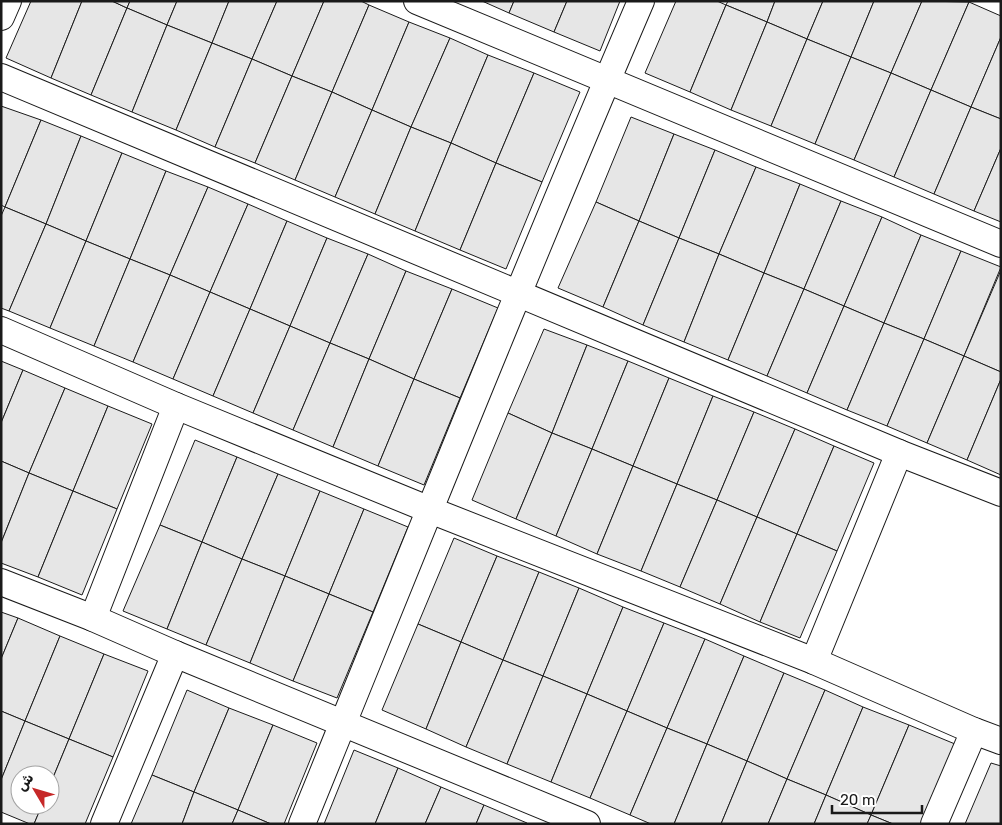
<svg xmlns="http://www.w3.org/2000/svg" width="1002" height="825" viewBox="0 0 1002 825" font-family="Rubik,Cairo,sans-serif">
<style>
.building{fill:#e6e6e6;stroke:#1a1a1a}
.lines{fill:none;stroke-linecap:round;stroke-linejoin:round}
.minor-casing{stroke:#1a1a1a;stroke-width:28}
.minor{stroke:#fff;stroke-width:26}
</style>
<rect width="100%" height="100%" fill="#fff"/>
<!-- building -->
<g class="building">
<polygon points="31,1 82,1 51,78 6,58"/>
<polygon points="82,1 112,1 127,8 91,95 51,78"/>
<polygon points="112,1 130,1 127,8"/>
<polygon points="130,1 177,1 167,25 127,8"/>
<polygon points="177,1 229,1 212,43 167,25"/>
<polygon points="229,1 277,1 252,59 212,43"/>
<polygon points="277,1 324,1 292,76 252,59"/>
<polygon points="324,1 361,1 369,5 332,92 292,76"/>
<polygon points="482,1 514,1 509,13"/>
<polygon points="514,1 567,1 554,32 509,13"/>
<polygon points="567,1 620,1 600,51 554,32"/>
<polygon points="676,1 717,1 726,5 690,92 645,73"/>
<polygon points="728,1 775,1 767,22 726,5"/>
<polygon points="775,1 823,1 807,39 767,22"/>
<polygon points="823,1 874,1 851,57 807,39"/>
<polygon points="874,1 922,1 891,73 851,57"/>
<polygon points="922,1 969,2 931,90 891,73"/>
<polygon points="969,2 1001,16 1001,37 971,107 931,90"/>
<polygon points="369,5 409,22 372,110 332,92"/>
<polygon points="726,5 767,22 731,110 690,92"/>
<polygon points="127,8 167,25 132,112 91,95"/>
<polygon points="409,22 450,38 411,127 372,110"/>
<polygon points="767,22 807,39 771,126 731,110"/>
<polygon points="167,25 212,43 176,130 132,112"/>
<polygon points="1001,37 1001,119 971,107"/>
<polygon points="450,38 488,55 451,143 411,127"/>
<polygon points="807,39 851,57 815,144 771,126"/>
<polygon points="212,43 252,59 215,147 176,130"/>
<polygon points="488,55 534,73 496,163 451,143"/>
<polygon points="851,57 891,73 854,160 815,144"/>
<polygon points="252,59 292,76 255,163 215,147"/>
<polygon points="534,73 580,92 542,182 496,163"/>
<polygon points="891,73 931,90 894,177 854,160"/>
<polygon points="292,76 332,92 295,180 255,163"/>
<polygon points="931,90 971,107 934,194 894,177"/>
<polygon points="332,92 372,110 335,197 295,180"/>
<polygon points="1,106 41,120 5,207 1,205"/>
<polygon points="971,107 1001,119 1001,148 974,211 934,194"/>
<polygon points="372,110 411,127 375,214 335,197"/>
<polygon points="631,117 674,134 639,221 596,202"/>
<polygon points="41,120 81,136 46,224 5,207"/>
<polygon points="411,127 451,143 415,231 375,214"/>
<polygon points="674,134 715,150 679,238 639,221"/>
<polygon points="81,136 122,153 86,241 46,224"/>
<polygon points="451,143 496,163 460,250 415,231"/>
<polygon points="1001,148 1001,222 974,211"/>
<polygon points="715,150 756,167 719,254 679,238"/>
<polygon points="122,153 166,171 130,259 86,241"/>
<polygon points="496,163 542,182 506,269 460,250"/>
<polygon points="756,167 800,184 764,273 719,254"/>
<polygon points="166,171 208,187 170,275 130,259"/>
<polygon points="800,184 841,201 804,289 764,273"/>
<polygon points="208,187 248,204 210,292 170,275"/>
<polygon points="841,201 882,217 844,306 804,289"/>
<polygon points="596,202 639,221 603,307 558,288"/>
<polygon points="248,204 287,221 250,309 210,292"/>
<polygon points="5,207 46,224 9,311 1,308 1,216"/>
<polygon points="882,217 921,235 884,323 844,306"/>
<polygon points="287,221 327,238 290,326 250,309"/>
<polygon points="639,221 679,238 643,325 603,307"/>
<polygon points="46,224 86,241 50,328 9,311"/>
<polygon points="921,235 961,251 924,339 884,323"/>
<polygon points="327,238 368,254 330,343 290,326"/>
<polygon points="679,238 719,254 684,342 643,325"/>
<polygon points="86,241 130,259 94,346 50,328"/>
<polygon points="961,251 1001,267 964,356 924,339"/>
<polygon points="368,254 406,271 369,359 330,343"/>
<polygon points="719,254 764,273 728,360 684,342"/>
<polygon points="130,259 170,275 133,362 94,346"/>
<polygon points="1001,270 1001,372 964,356"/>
<polygon points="406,271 452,289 414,379 369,359"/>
<polygon points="764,273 804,289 767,376 728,360"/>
<polygon points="170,275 210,292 173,379 133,362"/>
<polygon points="452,289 498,308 460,398 414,379"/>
<polygon points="804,289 844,306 807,393 767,376"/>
<polygon points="210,292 250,309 213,396 173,379"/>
<polygon points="844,306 884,323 847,410 807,393"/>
<polygon points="250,309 290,326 253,413 213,396"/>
<polygon points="884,323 924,339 887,426 847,410"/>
<polygon points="290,326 330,343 293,430 253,413"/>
<polygon points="544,329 587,345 552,433 508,413"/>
<polygon points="924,339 964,356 927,443 887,426"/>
<polygon points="330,343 369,359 333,447 293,430"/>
<polygon points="587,345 628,361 592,449 552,433"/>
<polygon points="964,356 1001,372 1001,379 967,460 927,443"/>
<polygon points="369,359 414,379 378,466 333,447"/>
<polygon points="1,361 23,370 1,423"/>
<polygon points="628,361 669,378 633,466 592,449"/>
<polygon points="23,370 65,388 29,473 1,461 1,423"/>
<polygon points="669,378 713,396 677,484 633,466"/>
<polygon points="414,379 460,398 424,485 378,466"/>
<polygon points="1001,379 1001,475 967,460"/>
<polygon points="65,388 108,406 73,491 29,473"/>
<polygon points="713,396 754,412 717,500 677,484"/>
<polygon points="108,406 152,424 117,509 73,491"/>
<polygon points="754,412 795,429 757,517 717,500"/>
<polygon points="508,413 552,433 516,519 472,500"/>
<polygon points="795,429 834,446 797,534 757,517"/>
<polygon points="552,433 592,449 556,536 516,519"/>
<polygon points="195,440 237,457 202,542 160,525"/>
<polygon points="834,446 874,463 837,551 797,534"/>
<polygon points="592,449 633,466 597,554 556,536"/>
<polygon points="237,457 278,474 242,559 202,542"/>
<polygon points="1,461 29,473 1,543"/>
<polygon points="633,466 677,484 641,571 597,554"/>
<polygon points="29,473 73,491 38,577 1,563 1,543"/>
<polygon points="278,474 320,491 285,576 242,559"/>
<polygon points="677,484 717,500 680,587 641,571"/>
<polygon points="73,491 117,509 82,595 38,577"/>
<polygon points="320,491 364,509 329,594 285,576"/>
<polygon points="717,500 757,517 720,604 680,587"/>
<polygon points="364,509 408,527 373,612 329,594"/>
<polygon points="757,517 797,534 760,622 720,604"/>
<polygon points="160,525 202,542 167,629 123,611"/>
<polygon points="797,534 837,551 800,638 760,622"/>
<polygon points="454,538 497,556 461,642 418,624"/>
<polygon points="202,542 242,559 206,645 167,629"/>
<polygon points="497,556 539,572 503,660 461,642"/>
<polygon points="242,559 285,576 250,663 206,645"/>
<polygon points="539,572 579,588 543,676 503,660"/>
<polygon points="285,576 329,594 293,681 250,663"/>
<polygon points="579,588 623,607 587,694 543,676"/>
<polygon points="329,594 373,612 337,698 293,681"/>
<polygon points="623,607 664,623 627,711 587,694"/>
<polygon points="1,612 18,618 1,659"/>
<polygon points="18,618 60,636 25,721 1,711 1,659"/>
<polygon points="664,623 705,639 667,728 627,711"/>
<polygon points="418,624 461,642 426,729 382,710"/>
<polygon points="60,636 104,654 69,739 25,721"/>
<polygon points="705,639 744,656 707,744 667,728"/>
<polygon points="461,642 503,660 466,747 426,729"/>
<polygon points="104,654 148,671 113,757 69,739"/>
<polygon points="744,656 784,673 747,761 707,744"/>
<polygon points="503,660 543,676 507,764 466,747"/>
<polygon points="784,673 825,690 787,779 747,761"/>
<polygon points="543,676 587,694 551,782 507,764"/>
<polygon points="187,690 229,708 194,792 152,775"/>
<polygon points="825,690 863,707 826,795 787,779"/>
<polygon points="587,694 627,711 590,798 551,782"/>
<polygon points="863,707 909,725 871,815 826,795"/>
<polygon points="229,708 273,725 238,810 194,792"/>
<polygon points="1,711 25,721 1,780"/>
<polygon points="627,711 667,728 630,815 590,798"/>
<polygon points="25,721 69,739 50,785 50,775 20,775 20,805 42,805 34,824 30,824 1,812 1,780"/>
<polygon points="273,725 317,743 284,824 271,824 238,810"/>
<polygon points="909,725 955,744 922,824 893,824 871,815"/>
<polygon points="667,728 707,744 674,824 651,824 630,815"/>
<polygon points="69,739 113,757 85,824 34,824 42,805 50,805 50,785"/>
<polygon points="707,744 747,761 721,824 674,824"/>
<polygon points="354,750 398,768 375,824 324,824"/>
<polygon points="747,761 787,779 768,824 721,824"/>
<polygon points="991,763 1001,766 1001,824 965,824"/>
<polygon points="398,768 441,787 425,824 375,824"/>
<polygon points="152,775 194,792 182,824 131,824"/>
<polygon points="787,779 826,795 814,824 768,824"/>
<polygon points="441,787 484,805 476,824 425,824"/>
<polygon points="194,792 238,810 232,824 182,824"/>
<polygon points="826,795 871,815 867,824 814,824"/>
<polygon points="484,805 527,823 526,824 476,824"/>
<polygon points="238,810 271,824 232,824"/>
<polygon points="871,815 893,824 867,824"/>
</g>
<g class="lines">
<defs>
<g id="minor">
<polyline points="417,1 1001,244"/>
<polyline points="1,17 8,1"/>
<polyline points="1,77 899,453 1001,493"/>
<polyline points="1,330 176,406 430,510 814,661 974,731 1001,741"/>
<polyline points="1,582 93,618 175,654 587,824"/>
<polyline points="93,618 176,406"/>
<polyline points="814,661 899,453"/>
<polyline points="104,824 175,654"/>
<path d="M302,824C414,549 524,274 641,1"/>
<polyline points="934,824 974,731"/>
</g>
</defs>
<!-- minor casing -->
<use href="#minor" class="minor-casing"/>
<!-- minor -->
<use href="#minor" class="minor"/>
</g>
<!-- border -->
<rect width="1002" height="825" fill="none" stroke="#1a1a1a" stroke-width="5"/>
<!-- north arrow -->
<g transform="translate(35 790) rotate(308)"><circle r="24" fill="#ffffff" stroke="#a3a3a3"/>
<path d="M0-4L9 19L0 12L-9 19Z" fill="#c62828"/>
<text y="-8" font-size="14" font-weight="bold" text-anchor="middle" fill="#1a1a1a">ش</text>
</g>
<!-- scale -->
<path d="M832 805v8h90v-8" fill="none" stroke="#1a1a1a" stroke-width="2.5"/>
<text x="840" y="805" font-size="15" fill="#1a1a1a" stroke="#ffffff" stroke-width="4" paint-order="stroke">20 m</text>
</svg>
